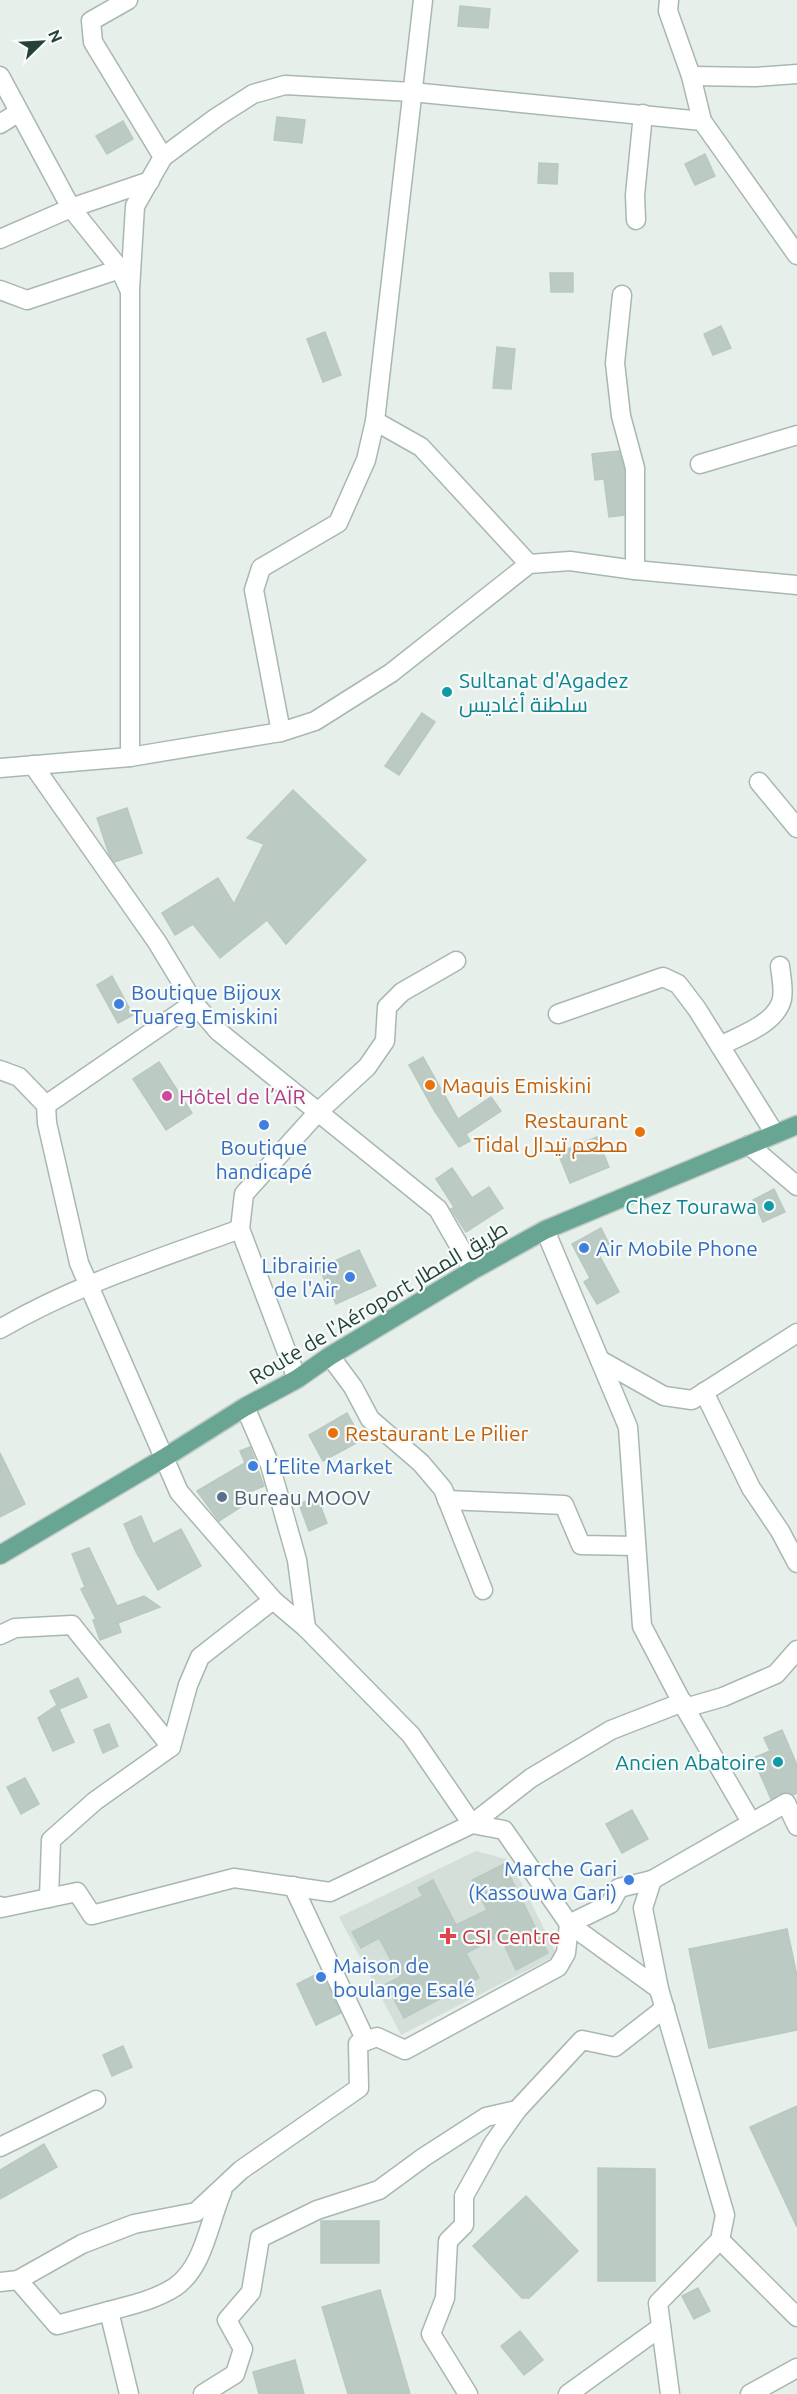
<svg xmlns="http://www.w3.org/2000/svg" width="797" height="2394" viewBox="0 0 797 2394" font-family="Ubuntu,Cairo,sans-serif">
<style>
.built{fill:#d4dfd9}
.building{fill:#bbcac3;stroke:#b8c9c1;stroke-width:1.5}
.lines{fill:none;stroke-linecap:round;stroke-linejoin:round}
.minor-casing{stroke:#a8b8b1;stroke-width:21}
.major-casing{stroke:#c2cac8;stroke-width:21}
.minor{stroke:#fff;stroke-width:18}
.major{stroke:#69a593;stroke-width:18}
.culture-dot{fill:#0f9aa8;stroke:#f7fbf9;stroke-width:2}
.shop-dot{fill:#3f7fe0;stroke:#f7fbf9;stroke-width:2}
.food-dot{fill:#e8710a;stroke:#f7fbf9;stroke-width:2}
.hotel-dot{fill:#d1479c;stroke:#f7fbf9;stroke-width:2}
.service-dot{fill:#5c6f8a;stroke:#f7fbf9;stroke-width:2}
.health-dot{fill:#e0444e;stroke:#f7fbf9;stroke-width:2}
.labels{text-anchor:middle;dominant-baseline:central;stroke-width:4.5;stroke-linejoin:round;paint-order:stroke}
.culture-label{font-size:21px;fill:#0d838f;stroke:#f7fbf9;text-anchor:end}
.shop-label{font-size:21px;fill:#366cbe;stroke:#f7fbf9;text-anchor:start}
.food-label{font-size:21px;fill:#c56008;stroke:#f7fbf9;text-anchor:start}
.hotel-label{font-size:21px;fill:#b23c85;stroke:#f7fbf9;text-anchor:start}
.street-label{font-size:21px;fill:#244239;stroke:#f7fbf9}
.service-label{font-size:21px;fill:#4e5e75;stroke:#f7fbf9;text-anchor:start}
.health-label{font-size:21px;fill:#be3a42;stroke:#f7fbf9;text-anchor:start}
</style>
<rect width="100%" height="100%" fill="#e6efea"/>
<!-- built -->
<polygon class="built" points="476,1851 510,1860 557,1955 401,2035 339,1917"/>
<!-- building -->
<g class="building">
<polygon points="460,6 490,9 488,28 458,26"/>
<polygon points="277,117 305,120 302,143 274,140"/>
<polygon points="123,121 133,139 107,154 96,136"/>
<polygon points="705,154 715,176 695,185 685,164"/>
<polygon points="539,163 558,164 557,184 538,183"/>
<polygon points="550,273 573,273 573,292 551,292"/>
<polygon points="721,326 731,348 713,355 704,334"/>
<polygon points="325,332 341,375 323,382 307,339"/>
<polygon points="497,347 515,349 511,389 493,388"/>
<polygon points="619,451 624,469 624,515 609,517 604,479 595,480 592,454"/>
<polygon points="422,713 435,722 399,775 385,766"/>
<polygon points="293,790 366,860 286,944 267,920 220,958 193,924 175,935 162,913 218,878 234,904 264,844 247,838"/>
<polygon points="127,808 142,853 114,862 109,854 97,818"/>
<polygon points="112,976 133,1015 118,1023 97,985"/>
<polygon points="423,1057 458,1119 491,1097 501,1111 466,1134 470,1141 459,1147 434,1110 409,1065"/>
<polygon points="159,1062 192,1113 166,1130 133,1079"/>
<polygon points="597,1137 609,1167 570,1183 558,1153"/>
<polygon points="452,1168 472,1198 489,1187 503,1208 466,1232 451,1209 454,1207 436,1179"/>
<polygon points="774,1189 785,1212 763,1222 753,1200"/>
<polygon points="601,1228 609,1244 597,1251 619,1292 597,1304 584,1282 590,1278 572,1244"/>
<polygon points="359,1250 376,1286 336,1304 319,1268"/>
<polygon points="347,1413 362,1440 323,1461 309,1435"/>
<polygon points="250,1447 264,1486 239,1496 244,1505 219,1521 197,1491 245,1463 240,1451"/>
<polygon points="0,1453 25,1504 0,1517"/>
<polygon points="317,1497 327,1523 309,1531 299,1504"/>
<polygon points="141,1516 153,1544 181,1529 201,1566 158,1590 136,1552 124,1524"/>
<polygon points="89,1548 117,1606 144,1596 160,1607 118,1623 121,1632 100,1640 93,1620 96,1619 81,1589 85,1587 72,1554"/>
<polygon points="78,1678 87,1697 59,1709 74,1742 53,1751 38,1718 57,1705 50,1691"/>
<polygon points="109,1724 118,1746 103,1753 94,1730"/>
<polygon points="782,1730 797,1765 797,1793 793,1795 786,1792 771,1799 753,1758 770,1751 764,1738"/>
<polygon points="25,1778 39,1804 21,1814 7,1787"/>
<polygon points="632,1810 648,1839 622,1853 606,1824"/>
<polygon points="504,1864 548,1953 516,1970 500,1936 466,1953 479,1978 404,2018 386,1984 400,1977 379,1938 361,1948 352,1932 423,1896 418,1888 433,1880 456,1925 487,1910 472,1880"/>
<polygon points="787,1929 797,1976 797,2030 709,2048 689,1949"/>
<polygon points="321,1972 341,2013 316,2025 297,1984"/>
<polygon points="123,2046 132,2067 112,2076 103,2055"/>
<polygon points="797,2106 797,2227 750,2127"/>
<polygon points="44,2144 57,2167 0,2199 0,2170"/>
<polygon points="598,2168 655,2169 655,2281 598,2281"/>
<polygon points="526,2196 578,2251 529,2298 522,2298 473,2246"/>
<rect x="321" y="2221" width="58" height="42"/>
<polygon points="698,2288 710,2311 694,2319 682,2296"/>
<polygon points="380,2290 410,2394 348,2394 322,2307"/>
<polygon points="520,2331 543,2360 524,2375 501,2346"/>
<polygon points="295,2360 304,2394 259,2394 253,2372"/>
</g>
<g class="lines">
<defs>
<g id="minor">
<polyline points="128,0 91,21 93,42 163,157 135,206 130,290 130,757"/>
<polyline points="669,0 668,11 691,76 702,121 797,255"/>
<polyline points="0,76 71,208 120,269 129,289"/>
<polyline points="691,76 755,77 797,74"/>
<polyline points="0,124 19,112"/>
<polyline points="163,157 217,117 253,94 285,85 412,92 702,121"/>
<polyline points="636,220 635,195 643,114"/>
<polyline points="0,239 71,208 150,181"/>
<polyline points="0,290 27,300 120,269"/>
<polyline points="622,295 615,363 621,416 635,468 635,570"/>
<polyline points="375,421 421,447 529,564"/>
<polyline points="700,464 797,435"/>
<polyline points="281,732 254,590 261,568 338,523 366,460 375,421 423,0"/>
<polyline points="33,765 157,942 194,1003 218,1031 438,1209 473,1270"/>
<polyline points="0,768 130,757 281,732 315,721 391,673 529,564 570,561 635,570 797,585"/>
<polyline points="759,782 797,828"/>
<polyline points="558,1014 663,977 678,984 697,1009 775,1134"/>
<path d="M720,1046C741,1035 776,1024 782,999C784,988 781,976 780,966"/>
<polyline points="0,1070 19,1077 46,1105 47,1123 79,1263 179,1492 273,1600 306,1628 411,1735 472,1824 504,1830 569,1924 659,1989 725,2215 720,2240 658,2303 670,2394"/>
<polyline points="46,1105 194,1003"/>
<polyline points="749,1145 797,1186"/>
<polyline points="545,1230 628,1427 642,1626 685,1708"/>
<path d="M0,1329C75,1285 158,1259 240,1229"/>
<polyline points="330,1356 353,1387 370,1419 421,1463 443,1489 483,1590"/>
<polyline points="600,1360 664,1396 692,1400 797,1333"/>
<polyline points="297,1379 240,1229 244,1194 318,1112 367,1067 385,1041 387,1007 402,992 456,961"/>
<polyline points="704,1392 751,1488 780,1531 797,1563"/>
<polyline points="245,1407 270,1465 297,1560 306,1628"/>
<polyline points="447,1500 564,1505 581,1545 636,1546"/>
<path d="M0,1635L15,1628L72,1625C104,1666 139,1705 171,1747"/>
<polyline points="751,1822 685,1708 723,1697 776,1674 797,1650"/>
<polyline points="293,1886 366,2041"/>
<polyline points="49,1898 51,1840 95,1801 171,1747 188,1685 200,1657 273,1600"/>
<polyline points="0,1906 1,1908 77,1892 92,1915 234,1878 330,1892 472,1824 531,1778 611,1730 683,1702"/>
<polyline points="659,1989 643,1908 652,1880 786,1803 797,1826"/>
<polyline points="0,2147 96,2100"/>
<polyline points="720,2240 797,2317"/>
<polyline points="18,2280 57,2325 109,2311 129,2394"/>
<polyline points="0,2282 18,2280 82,2244 134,2224 196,2212 241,2170 359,2088 358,2044 377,2037 405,2050 558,1967 566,1953 569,1924 610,1904 619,1888 652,1880"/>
<path d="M109,2311C131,2305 155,2300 175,2287C204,2267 209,2222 222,2192"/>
<polyline points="203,2394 235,2374 243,2349 227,2320 251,2292 260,2238 317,2210 379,2190 424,2157 486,2117 517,2110 582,2040 615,2047 665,2008"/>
<polyline points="468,2394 431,2334 445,2298 448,2241 464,2225 464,2196 493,2144 517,2110"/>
<polyline points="568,2394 661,2327"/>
<polyline points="750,2394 797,2368"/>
</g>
<polyline id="major" points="0,1555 164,1458 245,1407 297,1379 330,1356 473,1270 545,1230 797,1125"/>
</defs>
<!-- minor casing -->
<use href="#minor" class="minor-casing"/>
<!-- major casing -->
<use href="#major" class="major-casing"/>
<!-- minor -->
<use href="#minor" class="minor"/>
<!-- major -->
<use href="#major" class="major"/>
</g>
<!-- markers -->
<g class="culture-dot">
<circle cx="447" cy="692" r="6"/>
<circle cx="769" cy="1206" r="6"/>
<circle cx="778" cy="1762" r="6"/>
</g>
<g class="shop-dot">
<circle cx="119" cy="1004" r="6"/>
<circle cx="264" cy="1125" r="6"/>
<circle cx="584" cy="1248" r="6"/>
<circle cx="350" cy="1277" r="6"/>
<circle cx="253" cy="1466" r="6"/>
<circle cx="629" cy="1880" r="6"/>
<circle cx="321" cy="1977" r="6"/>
</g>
<g class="food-dot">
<circle cx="430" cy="1085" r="6"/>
<circle cx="640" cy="1132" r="6"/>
<circle cx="333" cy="1433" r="6"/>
</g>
<circle class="hotel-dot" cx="167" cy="1096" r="6"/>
<circle class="service-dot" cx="222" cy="1497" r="6"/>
<path class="health-dot" d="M445 1927h6v6h6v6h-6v6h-6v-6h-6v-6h6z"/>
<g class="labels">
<!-- culture labels -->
<g class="culture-label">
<text x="459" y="680" text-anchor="start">Sultanat d'Agadez<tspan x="459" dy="24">سلطنة أغاديس</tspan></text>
<text x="757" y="1206">Chez Tourawa</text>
<text x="766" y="1762">Ancien Abatoire</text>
</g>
<!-- shop labels -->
<g class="shop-label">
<text x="131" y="992">Boutique Bijoux<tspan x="131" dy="24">Tuareg Emiskini</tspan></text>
<text x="264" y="1147" text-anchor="middle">Boutique<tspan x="264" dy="24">handicapé</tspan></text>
<text x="596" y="1248">Air Mobile Phone</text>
<text x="338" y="1265" text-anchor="end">Librairie<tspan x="338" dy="24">de l'Air</tspan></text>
<text x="265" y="1466">L’Elite Market</text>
<text x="617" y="1868" text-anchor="end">Marche Gari<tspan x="617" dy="24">(Kassouwa Gari)</tspan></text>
<text x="333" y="1965">Maison de<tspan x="333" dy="24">boulange Esalé</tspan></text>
</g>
<!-- food labels -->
<g class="food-label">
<text x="442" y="1085">Maquis Emiskini</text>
<text x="628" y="1120" text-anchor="end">Restaurant<tspan x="628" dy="24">Tidal مطعم تيدال</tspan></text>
<text x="345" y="1433">Restaurant Le Pilier</text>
</g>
<!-- hotel labels -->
<g class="hotel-label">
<text x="179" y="1096">Hôtel de l’AÏR</text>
</g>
<!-- street labels -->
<g class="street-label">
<text transform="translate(378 1302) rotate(-31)">Route de l'Aéroport طريق المطار</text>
</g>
<!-- service labels -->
<g class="service-label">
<text x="234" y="1497">Bureau MOOV</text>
</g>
<!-- health labels -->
<g class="health-label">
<text x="462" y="1936">CSI Centre</text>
</g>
</g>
<!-- north arrow -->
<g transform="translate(42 42) rotate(66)" stroke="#f7fbf9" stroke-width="4.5" paint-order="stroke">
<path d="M0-4.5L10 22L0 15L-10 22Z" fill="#244239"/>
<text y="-9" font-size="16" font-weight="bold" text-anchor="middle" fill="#244239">N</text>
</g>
</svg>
